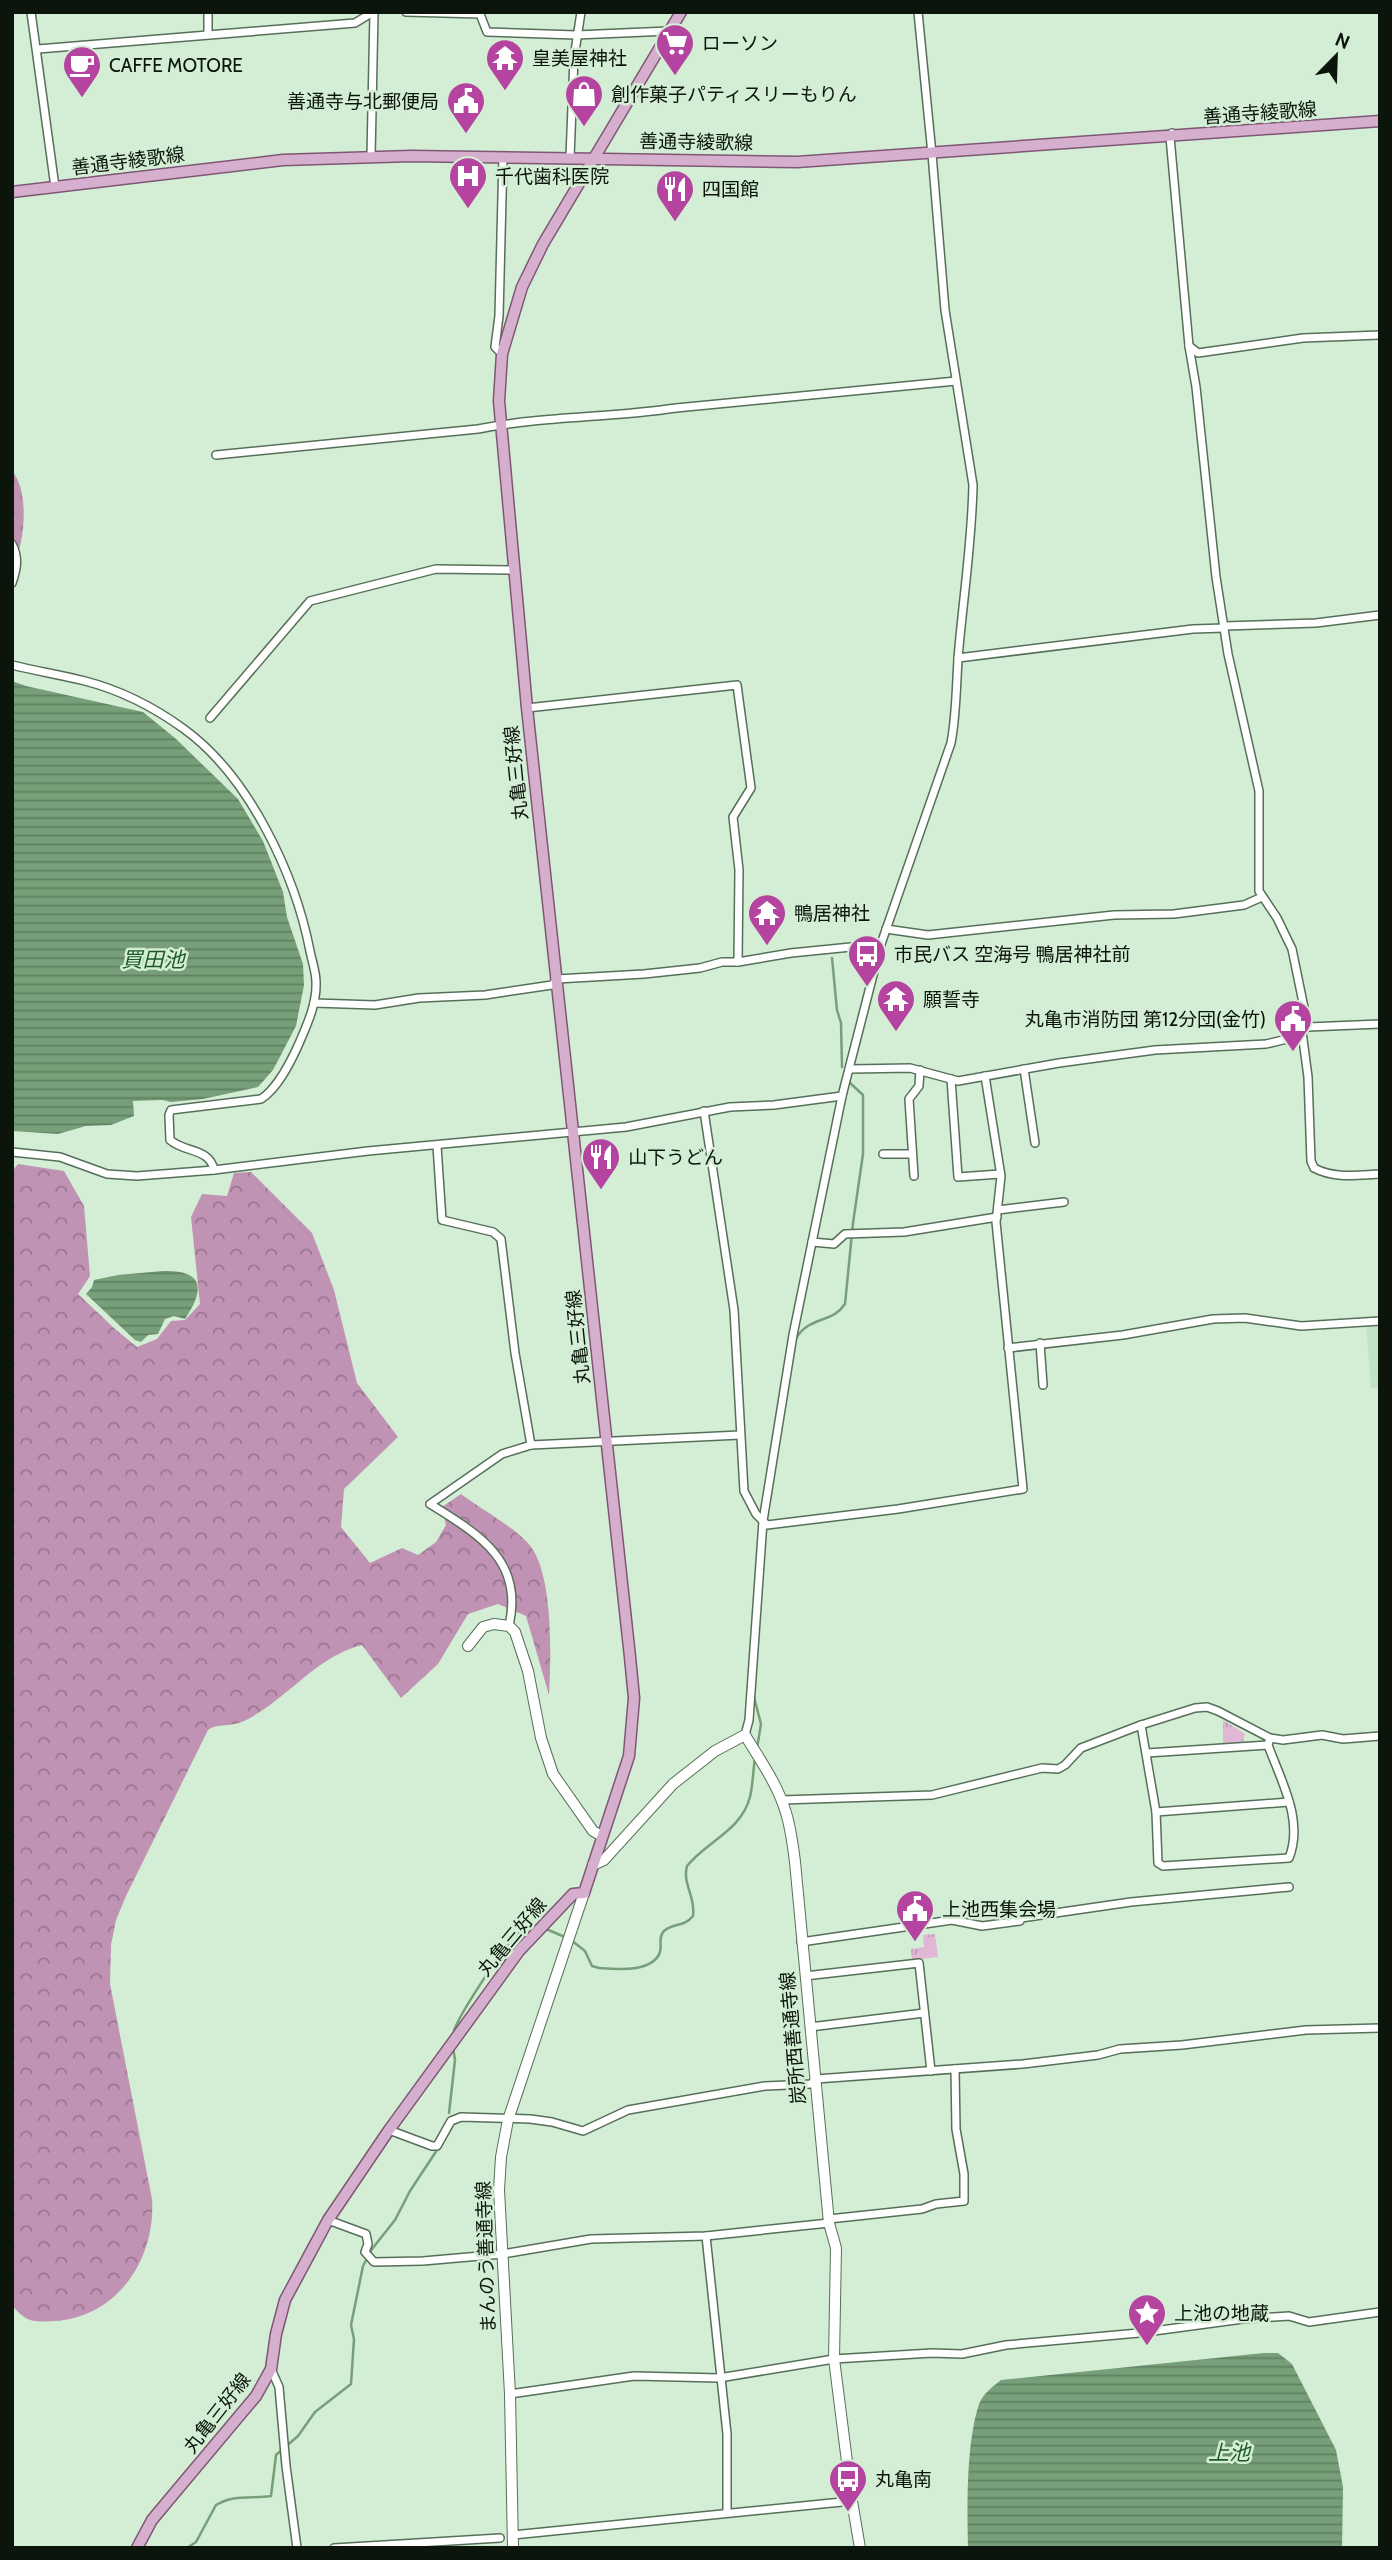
<svg xmlns="http://www.w3.org/2000/svg" width="1392" height="2560" viewBox="0 0 1392 2560" font-family="Cabin,'Noto Sans JP',sans-serif">
<style>
.built{fill:#c2e4c4}
.forest{fill:url(#forest-crowns)}
.park{fill:url(#park-tufts)}
.water{fill:url(#water-rules)}
.lines{fill:none;stroke-linecap:round;stroke-linejoin:round}
.stream{stroke:#779f79;stroke-width:2.5}
.street-casing{stroke:#576f59;stroke-width:10}
.secondary-casing{stroke:#576f59;stroke-width:12}
.primary-casing{stroke:#7e5775;stroke-width:13}
.street{stroke:#fff;stroke-width:7}
.secondary{stroke:#fff;stroke-width:10}
.primary{stroke:#d7afce;stroke-width:10}
.labels{text-anchor:middle;dominant-baseline:central;stroke-width:5;stroke-linejoin:round;paint-order:stroke}
.poi-label{font-size:19px;fill:#0b150c;stroke:#d3eed4;text-anchor:start}
.street-label{font-size:19px;fill:#0b150c;stroke:#d3eed4}
.water-label{font-size:21px;font-style:italic;fill:#1e5927;stroke:#d3eed4}
</style>
<defs>
<pattern id="forest-crowns" width="20" height="18" patternUnits="userSpaceOnUse" patternTransform="scale(1.75)"><rect width="20" height="18" fill="#c092b4"/><path d="M2 6a3 3 0 1 1 6 0M12 15a3 3 0 1 1 6 0" fill="none" stroke="#9a7691"/></pattern>
<pattern id="park-tufts" width="24" height="20" patternUnits="userSpaceOnUse" patternTransform="scale(1.75)"><rect width="24" height="20" fill="#e1b7d6"/><path d="M3 7l-1-3M5 7V3M7 7l1-3M15 17l-1-3M17 17v-4M19 17l1-3" fill="none" stroke="#c09cb6"/></pattern>
<pattern id="water-rules" width="6" height="5" patternUnits="userSpaceOnUse" patternTransform="scale(1.75)"><rect width="6" height="5" fill="#779f79"/><path d="M0 2.5h6" fill="none" stroke="#608062"/></pattern>
</defs>
<rect width="100%" height="100%" fill="#d3eed4"/>
<!-- built -->
<polygon class="built" points="1380,1323 1380,1388 1371,1388 1366,1324"/>
<!-- forest -->
<g class="forest">
<path d="M12,471C30,491 25,546 12,567Z"/>
<path d="M18,1164L64,1171L84,1206L90,1276L78,1294L115,1329L137,1347L157,1339L171,1321L185,1320L200,1304L191,1217L202,1194L227,1196L234,1173L251,1172L312,1233L334,1290L357,1383L398,1437L344,1489L341,1527L370,1563L402,1548L418,1555L436,1542L446,1525L442,1507L461,1494C481,1509 509,1524 527,1542C554,1569 551,1657 549,1695L526,1616L498,1604L468,1614L438,1664L401,1698L362,1645C315,1657 287,1700 244,1721C232,1727 217,1723 208,1730L126,1896L116,1920L111,1945L110,1984L152,2199C156,2258 118,2317 55,2321C33,2322 27,2323 12,2305V1171Z"/>
</g>
<!-- park -->
<g class="park">
<polygon points="1223,1720 1245,1734 1243,1742 1223,1743"/>
<polygon points="935,1934 938,1957 912,1960 911,1949 924,1947 923,1935"/>
</g>
<!-- water -->
<g class="water">
<polygon points="12,681 26,686 143,712 175,738 238,799 263,841 283,892 287,917 303,964 304,985 296,1026 273,1070 258,1087 203,1099 171,1102 162,1100 133,1101 134,1116 111,1125 86,1126 58,1134 12,1131"/>
<path d="M163,1271C203,1270 206,1288 185,1319L174,1316L165,1319L158,1334L148,1335L141,1342L135,1340L86,1294L92,1287L94,1280L118,1275Z"/>
<path d="M1264,2353H1278L1292,2364L1336,2450L1343,2487L1342,2548H968C967,2506 966,2444 979,2404C983,2394 992,2387 1001,2380Z"/>
</g>
<g class="lines">
<!-- stream -->
<g class="stream">
<polyline points="832,958 837,1010 841,1023 842,1067"/>
<path d="M795,1340C809,1315 832,1324 845,1304L853,1223L863,1154V1095L849,1082"/>
<polyline points="754,1697 761,1724 757,1748"/>
<polyline points="546,1929 565,1937"/>
<path d="M571,1940L585,1951L592,1966L599,1968C616,1969 653,1973 660,1952C662,1945 658,1937 664,1931C673,1923 684,1927 693,1916C696,1898 682,1883 687,1866C707,1841 741,1831 750,1797C753,1784 753,1771 755,1758"/>
<path d="M454,2030C462,2011 509,1936 525,1928C530,1925 531,1926 536,1927"/>
<polyline points="449,2113 455,2060 453,2047"/>
<path d="M187,2548L196,2542L216,2505C234,2494 251,2499 271,2496L276,2455L298,2436L315,2412L351,2384L354,2339L351,2325L363,2266L372,2249L395,2220L410,2191L437,2150"/>
</g>
<defs>
<g id="street">
<polyline points="31,12 55,187"/>
<polyline points="406,12 480,14 487,32 576,35 669,31"/>
<polyline points="208,34 208,12"/>
<polyline points="38,49 355,23 373,12"/>
<polyline points="1172,133 1170,137 1189,346 1196,387 1216,577 1228,654 1259,791 1259,891 1277,918 1292,949 1308,1027"/>
<polyline points="371,157 374,12"/>
<polyline points="570,157 574,58 581,12"/>
<polyline points="1189,346 1198,353 1303,338 1380,335"/>
<polyline points="502,354 495,347 499,316 503,157"/>
<path d="M216,455L478,429C543,416 610,418 676,408L956,381"/>
<path d="M12,544C19,557 17,569 12,583"/>
<polyline points="1224,626 1316,623 1380,615"/>
<polyline points="958,658 1193,629 1224,628"/>
<path d="M12,665C36,671 61,675 85,681C120,690 155,708 184,729C249,776 295,874 310,951C312,961 316,972 316,982C317,1005 306,1027 297,1048C289,1065 277,1089 261,1099L171,1110L169,1115L170,1140C185,1153 210,1148 214,1170"/>
<polyline points="527,708 737,685 751,788 733,817 739,870 738,962"/>
<polyline points="210,718 310,601 436,569 514,570"/>
<polyline points="886,929 928,935 1114,915 1174,914 1244,905 1262,897"/>
<polyline points="314,1003 375,1005 419,998 485,995 552,985 557,979 644,974 700,968 722,962 738,962 791,953 881,944"/>
<path d="M1302,1032L1308,1077L1311,1161L1314,1168C1335,1179 1357,1175 1380,1174"/>
<polyline points="851,1069 910,1068 958,1081 1059,1063 1155,1050 1266,1044 1287,1039 1308,1027 1380,1024"/>
<polyline points="1024,1069 1035,1143"/>
<polyline points="951,1079 958,1177 1000,1174"/>
<polyline points="704,1111 734,1310 744,1491 756,1514 767,1525 898,1509 1023,1489 996,1222 1001,1176 985,1076"/>
<polyline points="437,1146 442,1220 493,1232 501,1239 515,1353 531,1445"/>
<polyline points="12,1152 60,1157 107,1174 137,1176 214,1170 368,1151 626,1127 730,1107 774,1105 842,1096"/>
<polyline points="883,1154 912,1154"/>
<polyline points="914,1176 909,1099 919,1086 920,1070"/>
<polyline points="998,1210 1064,1202"/>
<polyline points="812,1242 834,1244 845,1234 904,1232 997,1217"/>
<polyline points="1040,1343 1043,1385"/>
<polyline points="1008,1348 1123,1335 1213,1319 1245,1318 1301,1326 1380,1321"/>
<path d="M509,1626C524,1561 480,1535 430,1504L502,1454L531,1445L740,1435"/>
<path d="M1141,1725L1156,1812L1158,1863L1163,1866L1289,1858C1304,1820 1281,1781 1268,1745L1270,1738"/>
<path d="M745,1735L749,1720L763,1521L793,1335L842,1096L881,944L951,743C957,712 956,679 959,647C964,593 972,539 973,485L945,310L932,154L918,12"/>
<polyline points="1147,1753 1268,1745"/>
<polyline points="782,1800 932,1795 1042,1768 1058,1769 1065,1765 1081,1748 1141,1725 1195,1708 1207,1707 1218,1711 1270,1738 1283,1740 1322,1735 1343,1739 1380,1736"/>
<polyline points="1156,1812 1289,1802"/>
<polyline points="801,1942 952,1920 982,1926 1020,1921 1021,1918 1131,1902 1289,1887"/>
<polyline points="805,1976 919,1963 931,2071"/>
<polyline points="810,2027 924,2013"/>
<polyline points="389,2130 432,2146 437,2146 451,2121 461,2117 530,2119 552,2122 583,2131 628,2110 765,2086 811,2084 816,2079 1023,2064 1098,2055 1120,2049 1182,2045 1306,2030 1380,2028"/>
<polyline points="829,2219 922,2209 936,2204 964,2201 964,2174 956,2129 955,2069"/>
<polyline points="328,2220 366,2234 368,2244 365,2252 374,2262 423,2261 503,2254 591,2239 706,2236 829,2223"/>
<polyline points="706,2236 727,2434 727,2512"/>
<polyline points="271,2369 279,2387 286,2466 297,2548"/>
<polyline points="510,2394 634,2376 719,2378 834,2359 932,2353 962,2354 1006,2345 1139,2333 1243,2319 1289,2316 1309,2322 1380,2312"/>
<polyline points="513,2535 852,2501"/>
<polyline points="334,2548 500,2538"/>
</g>
<g id="secondary">
<polyline points="468,1646 483,1627 494,1624 509,1626 515,1632 528,1671 541,1738 553,1774 593,1831 602,1836"/>
<path d="M593,1865L604,1860L673,1784L715,1751L745,1735C760,1760 778,1785 786,1813C791,1829 793,1846 795,1862L829,2223L836,2248L834,2359L852,2501L860,2548"/>
<polyline points="513,2548 510,2394 499,2190 501,2157 508,2120 584,1893"/>
</g>
<g id="primary">
<polyline points="12,192 283,160 411,156 797,162 1380,121"/>
<polyline points="137,2548 152,2520 167,2502 256,2396 271,2369 276,2334 285,2300 328,2220 389,2130 493,1987 519,1951 573,1894 584,1893 629,1756 634,1698 630,1657 527,708 499,401 502,354 522,287 543,244 681,12"/>
</g>
</defs>
<!-- street casing -->
<use href="#street" class="street-casing"/>
<!-- secondary casing -->
<use href="#secondary" class="secondary-casing"/>
<!-- primary casing -->
<use href="#primary" class="primary-casing"/>
<!-- street -->
<use href="#street" class="street"/>
<!-- secondary -->
<use href="#secondary" class="secondary"/>
<!-- primary -->
<use href="#primary" class="primary"/>
</g>
<!-- icons -->
<defs>
<symbol id="supermarket-pin" viewBox="-11 -11 22 30"><path d="M0 17L-7.5 6A9.5 9.5 0 1 1 7.5 6Z" fill="#b544a1" stroke="#d3eed4"/><path d="M-6-5.5h2.5l.6 2H6L4.5 2H-2.5L-4.4-4H-6ZM-1.5 3.2a1.3 1.3 0 1 0 .1 0ZM3 3.2a1.3 1.3 0 1 0 .1 0Z" fill="#fff"/></symbol>
<symbol id="temple-pin" viewBox="-11 -11 22 30"><path d="M0 17L-7.5 6A9.5 9.5 0 1 1 7.5 6Z" fill="#b544a1" stroke="#d3eed4"/><path d="M0-6L5-2H3V0L6.5 2.5H4V6H1.5V3h-3V6H-4V2.5H-6.5L-3 0V-2H-5Z" fill="#fff"/></symbol>
<symbol id="cafe-pin" viewBox="-11 -11 22 30"><path d="M0 17L-7.5 6A9.5 9.5 0 1 1 7.5 6Z" fill="#b544a1" stroke="#d3eed4"/><path d="M-5.5-4.5H6V0H3Q3 3.5 0 3.5H-2.5Q-5.5 3.5-5.5 0ZM3-3.2v2h1.7v-2ZM-6 4.5H4V6H-6Z" fill="#fff"/></symbol>
<symbol id="shop-pin" viewBox="-11 -11 22 30"><path d="M0 17L-7.5 6A9.5 9.5 0 1 1 7.5 6Z" fill="#b544a1" stroke="#d3eed4"/><path d="M-5-2.5h2.3a2.7 3.5 0 0 1 5.4 0H5L5.5 6h-11ZM-1.5-2.5h3a1.5 2.3 0 0 0-3 0Z" fill="#fff"/></symbol>
<symbol id="civic-pin" viewBox="-11 -11 22 30"><path d="M0 17L-7.5 6A9.5 9.5 0 1 1 7.5 6Z" fill="#b544a1" stroke="#d3eed4"/><path d="M-.6-6.5H3V-4.5H.6V-3L4-1V1h2V6H-6V1h2V-1L-.6-3ZM-1.2 2.5V6h2.4V2.5Z" fill="#fff"/></symbol>
<symbol id="hospital-pin" viewBox="-11 -11 22 30"><path d="M0 17L-7.5 6A9.5 9.5 0 1 1 7.5 6Z" fill="#b544a1" stroke="#d3eed4"/><path d="M-5-5h3v3.5h4V-5h3V5h-3V1.5h-4V5h-3Z" fill="#fff"/></symbol>
<symbol id="restaurant-pin" viewBox="-11 -11 22 30"><path d="M0 17L-7.5 6A9.5 9.5 0 1 1 7.5 6Z" fill="#b544a1" stroke="#d3eed4"/><path d="M-5-6h1v4h1v-4h1v4h1v-4h1v5L-1.5 .5V6h-2V.5L-5-1ZM5-6V6H3V1.5H1.5Q1.5-4 5-6Z" fill="#fff"/></symbol>
<symbol id="bus-pin" viewBox="-11 -11 22 30"><path d="M0 17L-7.5 6A9.5 9.5 0 1 1 7.5 6Z" fill="#b544a1" stroke="#d3eed4"/><path d="M-5-6H5V4H4V6H2V4H-2V6H-4V4H-5ZM-3.5-4V0h7V-4ZM-3.5 1.2v1.5H-2V1.2ZM2 1.2v1.5H3.5V1.2Z" fill="#fff"/></symbol>
<symbol id="sight-pin" viewBox="-11 -11 22 30"><path d="M0 17L-7.5 6A9.5 9.5 0 1 1 7.5 6Z" fill="#b544a1" stroke="#d3eed4"/><path d="M0-6L1.8-2.2L6-1.7L2.9 1.2L3.7 5.4L0 3.3L-3.7 5.4L-2.9 1.2L-6-1.7L-1.8-2.2Z" fill="#fff"/></symbol>
</defs>
<g fill-rule="evenodd">
<use href="#supermarket-pin" x="653" y="21" width="44" height="60"/>
<use href="#temple-pin" x="483" y="36" width="44" height="60"/>
<use href="#cafe-pin" x="60" y="43" width="44" height="60"/>
<use href="#shop-pin" x="562" y="72" width="44" height="60"/>
<use href="#civic-pin" x="444" y="79" width="44" height="60"/>
<use href="#hospital-pin" x="446" y="154" width="44" height="60"/>
<use href="#restaurant-pin" x="653" y="167" width="44" height="60"/>
<use href="#temple-pin" x="745" y="891" width="44" height="60"/>
<use href="#bus-pin" x="845" y="932" width="44" height="60"/>
<use href="#temple-pin" x="874" y="977" width="44" height="60"/>
<use href="#civic-pin" x="1271" y="997" width="44" height="60"/>
<use href="#restaurant-pin" x="579" y="1135" width="44" height="60"/>
<use href="#civic-pin" x="893" y="1887" width="44" height="60"/>
<use href="#sight-pin" x="1125" y="2291" width="44" height="60"/>
<use href="#bus-pin" x="826" y="2457" width="44" height="60"/>
</g>
<g class="labels">
<!-- poi labels -->
<g class="poi-label">
<text x="702" y="43">ローソン</text>
<text x="532" y="58">皇美屋神社</text>
<text x="109" y="65">CAFFE MOTORE</text>
<text x="611" y="94">創作菓子パティスリーもりん</text>
<text x="439" y="101" text-anchor="end">善通寺与北郵便局</text>
<text x="495" y="176">千代歯科医院</text>
<text x="702" y="189">四国館</text>
<text x="794" y="913">鴨居神社</text>
<text x="894" y="954">市民バス 空海号 鴨居神社前</text>
<text x="923" y="999">願誓寺</text>
<text x="1266" y="1019" text-anchor="end">丸亀市消防団 第12分団(金竹)</text>
<text x="628" y="1157">山下うどん</text>
<text x="942" y="1909">上池西集会場</text>
<text x="1174" y="2313">上池の地蔵</text>
<text x="875" y="2479">丸亀南</text>
</g>
<!-- street labels -->
<g class="street-label">
<text transform="translate(1260 113) rotate(-4)">善通寺綾歌線</text>
<text transform="translate(696 142) rotate(1)">善通寺綾歌線</text>
<text transform="translate(128 161) rotate(-7)">善通寺綾歌線</text>
<text transform="translate(516 773) rotate(-96)">丸亀三好線</text>
<text transform="translate(578 1337) rotate(-96)">丸亀三好線</text>
<text transform="translate(512 1937) rotate(-50)">丸亀三好線</text>
<text transform="translate(793 2038) rotate(-95)">炭所西善通寺線</text>
<text transform="translate(486 2257) rotate(-92)">まんのう善通寺線</text>
<text transform="translate(217 2413) rotate(-52)">丸亀三好線</text>
</g>
<!-- water labels -->
<g class="water-label">
<text x="153" y="959">買田池</text>
<text x="1229" y="2452">上池</text>
</g>
</g>
<!-- border -->
<rect width="1392" height="2560" fill="none" stroke="#0b150c" stroke-width="28"/>
<!-- north arrow -->
<g transform="translate(1336 56) rotate(23)" stroke="#d3eed4" stroke-width="5" paint-order="stroke">
<path d="M0-5L12 26L0 18L-12 26Z" fill="#0b150c"/>
<text y="-10" font-size="19" font-weight="bold" text-anchor="middle" fill="#0b150c">N</text>
</g>
</svg>
